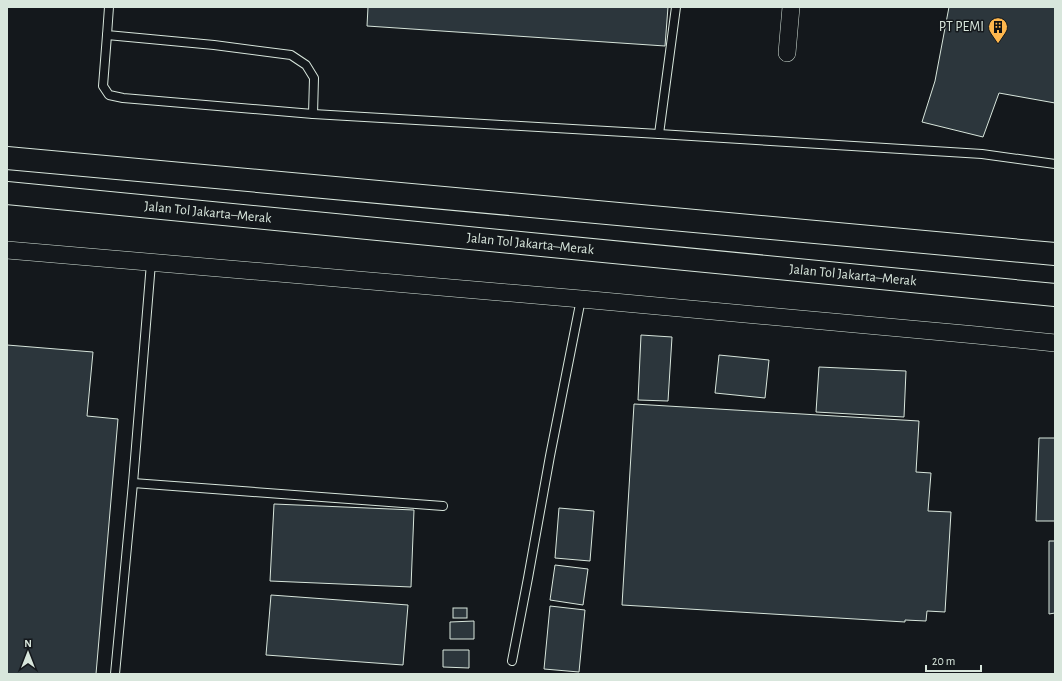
<svg xmlns="http://www.w3.org/2000/svg" width="1062" height="681" viewBox="0 0 1062 681" font-family="'Alegreya Sans',sans-serif">
<style>
.building{fill:#2c363c;stroke:#d8e6dc}
.lines{fill:none;stroke-linecap:round;stroke-linejoin:round}
.service-casing{stroke:#d8e6dc;stroke-width:10}
.minor-casing{stroke:#d8e6dc;stroke-width:18}
.motorway-casing{stroke:#d8e6dc;stroke-width:24}
.service{stroke:#14181c;stroke-width:8}
.minor{stroke:#14181c;stroke-width:17}
.motorway{stroke:#14181c;stroke-width:22}
.labels{text-anchor:middle;dominant-baseline:central;stroke-width:3;stroke-linejoin:round;paint-order:stroke}
.poi-label{font-size:14px;fill:#d8e6dc;stroke:#14181c;text-anchor:end}
.street-label{font-size:14px;fill:#d8e6dc;stroke:#14181c}
</style>
<rect width="100%" height="100%" fill="#14181c"/>
<!-- building -->
<g class="building">
<polygon points="368,7 668,7 665,46 367,26"/>
<polygon points="949,7 1055,7 1055,103 999,93 983,137 922,122 935,81"/>
<polygon points="641,335 672,337 668,401 638,400"/>
<polygon points="7,345 93,352 87,416 118,419 96,674 7,674"/>
<polygon points="719,355 769,360 765,398 715,393"/>
<polygon points="819,367 906,371 904,417 816,412"/>
<polygon points="634,404 919,421 916,472 931,473 928,511 951,512 945,612 927,611 926,621 905,620 905,622 622,605"/>
<polygon points="1039,438 1055,438 1055,521 1036,521"/>
<polygon points="274,504 414,510 411,587 270,581"/>
<polygon points="559,508 594,511 590,561 555,558"/>
<polygon points="1049,541 1055,541 1055,613 1049,614"/>
<polygon points="555,565 588,569 583,605 550,600"/>
<polygon points="271,595 408,605 403,665 266,655"/>
<polygon points="550,606 585,610 579,672 544,669"/>
<rect x="453" y="608" width="14" height="10"/>
<polygon points="474,621 474,639 450,639 450,622"/>
<polygon points="443,650 469,650 469,668 443,667"/>
</g>
<g class="lines">
<defs>
<g id="service">
<polyline points="109,7 107,35 214,45 291,55 306,65 314,78 313,114"/>
<polyline points="107,35 103,86 109,95 123,98 313,114 659,134 982,154 1055,164"/>
<polyline points="659,134 676,7"/>
<polyline points="133,483 443,506"/>
<polyline points="512,661 528,578 550,456 581,299"/>
<polyline points="115,674 133,483 151,263"/>
</g>
<g id="minor">
<polyline points="787,53 791,7"/>
<polyline points="7,250 581,299 976,335 1055,343"/>
</g>
<g id="motorway">
<polyline points="7,158 1055,254"/>
<path id="s1" d="M7,193L1055,295"/>
</g>
</defs>
<!-- service casing -->
<use href="#service" class="service-casing"/>
<!-- minor casing -->
<use href="#minor" class="minor-casing"/>
<!-- motorway casing -->
<use href="#motorway" class="motorway-casing"/>
<!-- service -->
<use href="#service" class="service"/>
<!-- minor -->
<use href="#minor" class="minor"/>
<!-- motorway -->
<use href="#motorway" class="motorway"/>
</g>
<!-- icons -->
<defs>
<symbol id="building-pin" viewBox="-11 -11 22 30"><path d="M0 17L-7.5 6A9.5 9.5 0 1 1 7.5 6Z" fill="#ffb74d" stroke="#14181c"/><path d="M-4-6H4V6H1V3H-1V6H-4ZM-2.5-4.3h1.7v1.8h-1.7ZM.8-4.3h1.7v1.8H.8ZM-2.5-1h1.7V.8h-1.7ZM.8-1h1.7V.8H.8Z" fill="#111"/></symbol>
</defs>
<g fill-rule="evenodd">
<use href="#building-pin" x="987" y="16" width="22" height="30"/>
</g>
<g class="labels">
<!-- poi labels -->
<g class="poi-label">
<text x="984" y="27">PT PEMI</text>
</g>
<!-- street labels -->
<g class="street-label">
<text stroke="none"><textPath href="#s1" startOffset="202">Jalan Tol Jakarta–Merak</textPath></text>
<text stroke="none"><textPath href="#s1" startOffset="526">Jalan Tol Jakarta–Merak</textPath></text>
<text stroke="none"><textPath href="#s1" startOffset="850">Jalan Tol Jakarta–Merak</textPath></text>
</g>
</g>
<!-- border -->
<rect width="1062" height="681" fill="none" stroke="#d8e6dc" stroke-width="16"/>
<!-- north arrow -->
<g transform="translate(28 653)" stroke="#14181c" stroke-width="3" paint-order="stroke">
<path d="M0-3L7 15L0 10L-7 15Z" fill="#d8e6dc"/>
<text y="-6" font-size="11" font-weight="bold" text-anchor="middle" fill="#d8e6dc">N</text>
</g>
<!-- scale -->
<path d="M926 665v6h55v-6" fill="none" stroke="#d8e6dc" stroke-width="2"/>
<text x="932" y="665" font-size="12" fill="#d8e6dc" stroke="#14181c" stroke-width="3" paint-order="stroke">20 m</text>
</svg>
